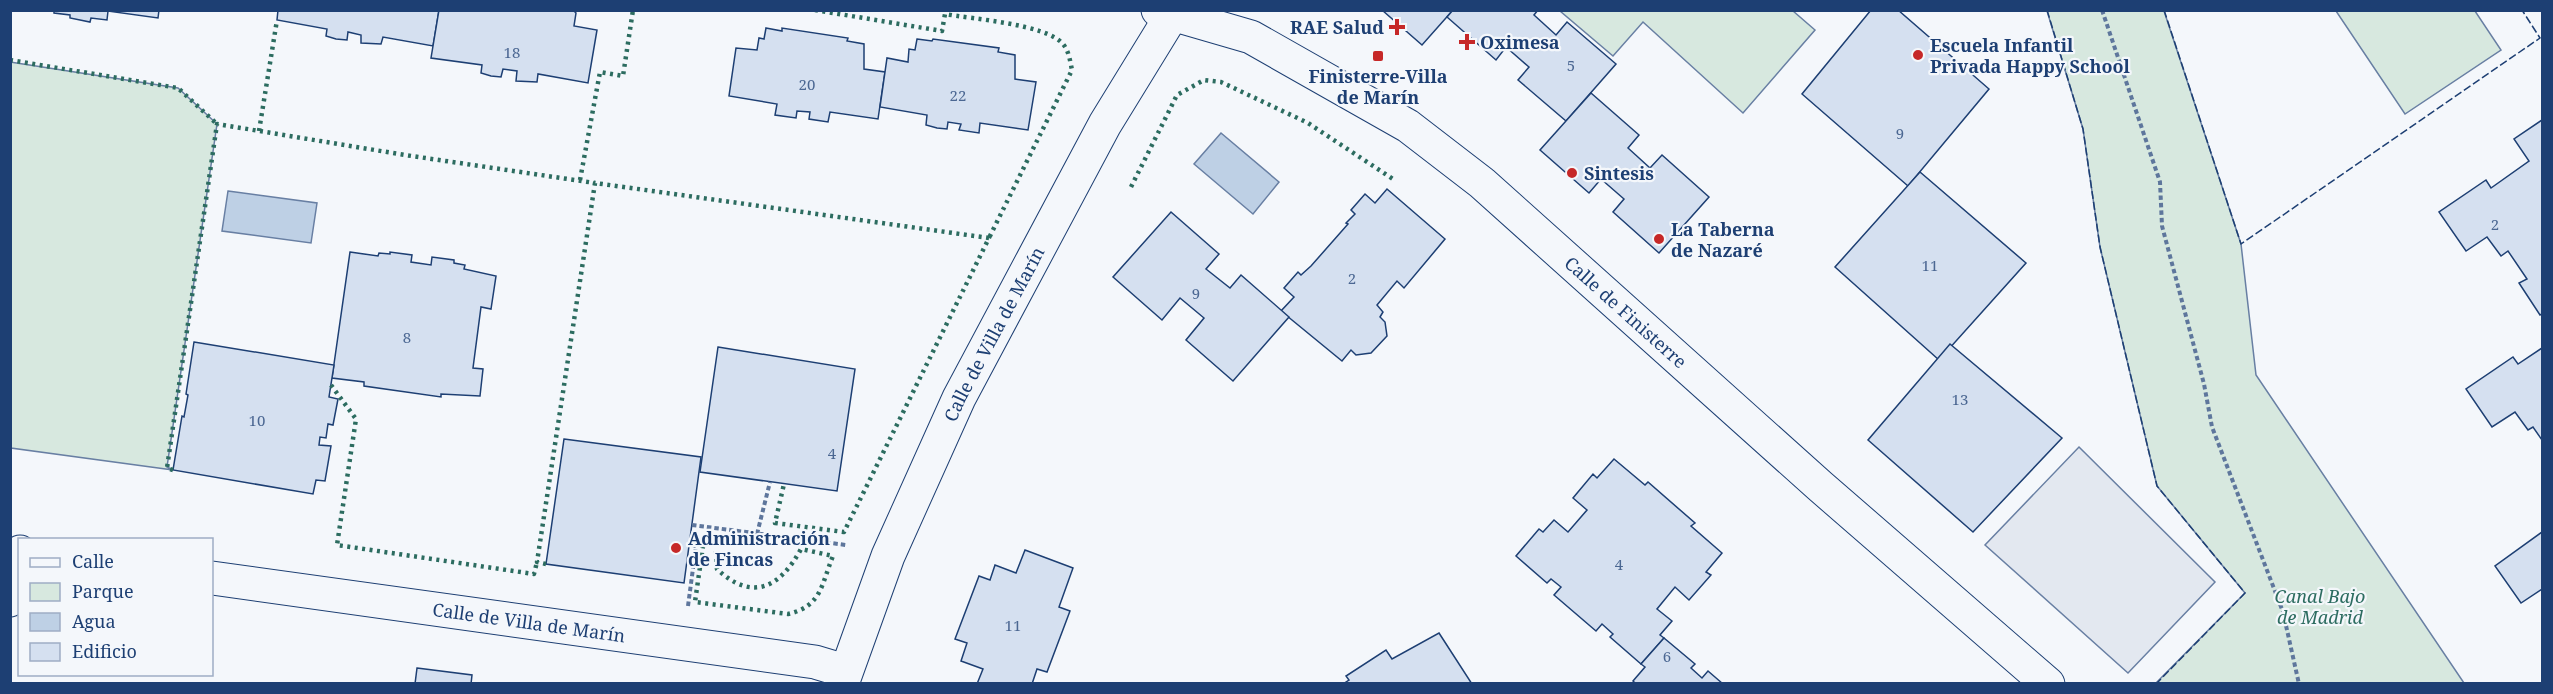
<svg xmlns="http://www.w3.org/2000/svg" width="2553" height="694" viewBox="0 0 2553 694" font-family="'Noto Serif',serif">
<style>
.green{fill:#d7e8df;stroke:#687fa3;stroke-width:1.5}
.parking{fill:#e3e8f0;stroke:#687fa3;stroke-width:1.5}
.water{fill:#bed0e5;stroke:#687fa3;stroke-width:1.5}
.building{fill:#d5e0f0;stroke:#1d3f73;stroke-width:1.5}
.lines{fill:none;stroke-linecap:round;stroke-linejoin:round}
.minor-casing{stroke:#1d3f73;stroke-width:35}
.path{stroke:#5e769c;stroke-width:4;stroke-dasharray:4.5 3;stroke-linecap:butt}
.minor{stroke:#f4f7fb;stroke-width:33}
.hedge{stroke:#2c6c60;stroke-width:4.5;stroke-dasharray:3 4.5;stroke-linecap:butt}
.fence{stroke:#1d3f73;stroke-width:1.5;stroke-dasharray:8 3;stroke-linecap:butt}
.poi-dot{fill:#c62828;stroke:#f4f7fb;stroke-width:2}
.labels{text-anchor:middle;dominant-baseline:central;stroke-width:4.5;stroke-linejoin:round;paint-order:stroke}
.number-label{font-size:15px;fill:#4b6792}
.poi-label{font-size:18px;font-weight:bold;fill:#1d3f73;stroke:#f4f7fb;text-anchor:start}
.street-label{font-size:18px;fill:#1d3f73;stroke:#f4f7fb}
.park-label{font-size:18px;font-style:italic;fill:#2c6c60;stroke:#f4f7fb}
</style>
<rect width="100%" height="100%" fill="#f4f7fb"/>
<!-- green -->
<g class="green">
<polygon points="1560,11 1793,11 1815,30 1743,113 1643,22 1613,56"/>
<polygon points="2047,11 2164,11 2241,244 2256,375 2464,683 2156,683 2245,593 2157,486 2100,247 2083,129"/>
<polygon points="2336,11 2475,11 2501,50 2405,114"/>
<polygon points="10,62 178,88 217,124 167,467 173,470 11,448"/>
</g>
<!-- parking -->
<polygon class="parking" points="2079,447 2215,582 2128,673 1985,545"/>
<!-- water -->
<g class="water">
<polygon points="1221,133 1279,182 1253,214 1194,164"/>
<polygon points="228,191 317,203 311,243 222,231"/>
</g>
<!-- building -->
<g class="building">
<polygon points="54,10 159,10 158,18 108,11 107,20 91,18 90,22 70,18 70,15 54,13"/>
<polygon points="278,10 439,10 433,46 383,37 381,44 361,43 361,35 348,32 347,40 336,39 326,36 327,29 277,20"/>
<polygon points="439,10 573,10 576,13 574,26 597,30 588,83 538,74 537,82 516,81 517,71 503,69 501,77 491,76 481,73 482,65 431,58"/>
<polygon points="1382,10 1453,10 1422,45"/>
<polygon points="1453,10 1538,10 1534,15 1556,35 1567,22 1616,64 1566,121 1518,80 1529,67 1506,47 1496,60 1447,17"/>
<polygon points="1871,10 1898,10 1989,89 1908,186 1802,94"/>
<polygon points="766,28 782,31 782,28 848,38 847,41 864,44 864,69 885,72 878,119 830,112 828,122 809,119 810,112 797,111 796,118 775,115 777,104 729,96 736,48 757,50 759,38 764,39"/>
<polygon points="917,39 932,41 933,39 999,48 998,52 1015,55 1015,79 1036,82 1028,130 980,123 979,133 959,130 961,124 948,122 947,129 937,128 926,125 927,115 880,107 887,58 908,62 909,49 915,50"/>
<polygon points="1591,93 1639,135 1628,148 1650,168 1662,155 1709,197 1659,253 1613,212 1624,199 1601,179 1589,193 1540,150"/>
<polygon points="2542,120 2542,314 2540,315 2519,283 2527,279 2508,251 2501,256 2487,237 2466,251 2439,212 2486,180 2491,188 2529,161 2514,139"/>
<polygon points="1920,172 2026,263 1939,360 1835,267"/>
<polygon points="1387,189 1445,239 1404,288 1397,281 1377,305 1383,312 1380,317 1385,322 1387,336 1371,353 1356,355 1351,350 1342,361 1281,311 1294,297 1284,288 1298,272 1301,275 1311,266 1348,224 1346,223 1355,214 1351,210 1365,194 1375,203"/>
<polygon points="1171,212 1219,254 1206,269 1230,288 1241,275 1289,317 1233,381 1186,340 1204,318 1180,298 1162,320 1113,277"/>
<polygon points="350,252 378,256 379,253 390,254 390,252 412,255 411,262 431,265 432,257 454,260 454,263 465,265 464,269 496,276 491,309 481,307 473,368 483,369 480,396 441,394 441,397 364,386 364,382 332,378"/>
<polygon points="194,342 334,365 329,397 338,399 333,425 328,424 326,438 320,437 319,445 331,446 325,481 316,480 313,494 173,470 182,416 184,417 188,395 186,394"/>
<polygon points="1950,344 2062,438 1973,532 1868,440"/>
<polygon points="718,347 855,369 837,491 700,472"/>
<polygon points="2542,348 2542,440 2533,427 2528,430 2515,412 2492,427 2466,389 2513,357 2518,364"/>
<polygon points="564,439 701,457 684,583 546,564"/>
<polygon points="1614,459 1645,485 1648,482 1695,523 1691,526 1722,553 1706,572 1711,575 1689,600 1675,587 1657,609 1672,621 1660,635 1664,638 1641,664 1610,637 1613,634 1602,624 1596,631 1554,595 1561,587 1551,579 1547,583 1516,556 1539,529 1543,532 1554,520 1568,532 1587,510 1573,498 1593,474 1597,478"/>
<polygon points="2542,532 2542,589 2521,603 2495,566"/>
<polygon points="1025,550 1073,568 1059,607 1070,611 1047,672 1037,669 1032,684 977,684 983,669 961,661 967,643 955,639 979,576 990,580 995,565 1016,573"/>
<polygon points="1439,633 1472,684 1343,684 1349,680 1346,676 1386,650 1392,659"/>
<polygon points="1664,638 1695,664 1691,668 1702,678 1708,671 1723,684 1636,684 1633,681 1645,667 1641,664"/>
<polygon points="417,668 472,675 471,684 415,684"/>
</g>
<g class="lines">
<defs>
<g id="minor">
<path id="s1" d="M1158,10L1251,37L1408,126L1482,183L1820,486L2048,684"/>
<path id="s2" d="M212,578L815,662L845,671"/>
<polyline points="10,600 20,552"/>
<path id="s3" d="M842,684L888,556L959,398L1105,124L1175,10"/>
</g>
</defs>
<!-- minor casing -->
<use href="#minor" class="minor-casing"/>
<!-- path -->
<g class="path">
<polyline points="2102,10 2160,182 2162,226 2204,384 2212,427 2283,612 2299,684"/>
<polyline points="692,525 846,545"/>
<polyline points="757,534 770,482"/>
<polyline points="688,606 696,546 689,544"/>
</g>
<!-- minor -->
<use href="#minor" class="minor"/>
<!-- hedge -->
<g class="hedge">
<path d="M815,10L942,31L945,14C972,19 1046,24 1063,44C1069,51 1070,61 1072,70L989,238"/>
<polyline points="10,60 178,88 217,124"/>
<polyline points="259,131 277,20"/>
<polyline points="580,180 600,72 623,76 633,10"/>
<polyline points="1131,187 1177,95 1204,80 1221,82 1308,123 1396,181"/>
<polyline points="331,385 356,419 337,545 534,574 537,562"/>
<polyline points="173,470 167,468 217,124 405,155 595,183"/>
<path d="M704,539L715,540L717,569C752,602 780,588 801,549L833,556C821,585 822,606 788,614L695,602Z"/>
<polyline points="546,564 537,562 595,183 989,238 844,532 775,523 784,484"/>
</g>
<!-- fence -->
<g class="fence">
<polyline points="2047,10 2083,129 2100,247 2157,486 2245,593 2156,684"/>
<polyline points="2164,10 2241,244 2540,38 2522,10"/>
</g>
</g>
<!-- markers -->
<g class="poi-dot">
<path d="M1394 18h6v6h6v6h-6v6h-6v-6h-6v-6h6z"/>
<path d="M1464 33h6v6h6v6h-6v6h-6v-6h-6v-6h6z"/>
<circle cx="1918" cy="55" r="6"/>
<rect x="1372" y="50" width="12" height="12" rx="3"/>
<circle cx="1572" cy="173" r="6"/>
<circle cx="1659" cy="239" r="6"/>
<circle cx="676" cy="548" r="6"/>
</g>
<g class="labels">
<!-- number labels -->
<g class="number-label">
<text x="512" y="52">18</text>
<text x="1571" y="65">5</text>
<text x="807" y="84">20</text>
<text x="958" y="95">22</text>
<text x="1900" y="133">9</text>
<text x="2495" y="224">2</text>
<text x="1930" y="265">11</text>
<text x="1352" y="278">2</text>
<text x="1196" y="293">9</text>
<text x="407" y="337">8</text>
<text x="1960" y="399">13</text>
<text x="257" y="420">10</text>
<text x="832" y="453">4</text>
<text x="1619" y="564">4</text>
<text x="1013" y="625">11</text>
<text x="1667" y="656">6</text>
</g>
<!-- poi labels -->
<g class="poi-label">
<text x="1384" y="27" text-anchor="end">RAE Salud</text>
<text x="1480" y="42">Oximesa</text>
<text x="1930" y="45">Escuela Infantil<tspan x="1930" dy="21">Privada Happy School</tspan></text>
<text x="1378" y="76" text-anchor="middle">Finisterre-Villa<tspan x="1378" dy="21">de Marín</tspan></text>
<text x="1584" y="173">Sintesis</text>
<text x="1671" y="229">La Taberna<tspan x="1671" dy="21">de Nazaré</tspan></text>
<text x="688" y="538">Administración<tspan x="688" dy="21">de Fincas</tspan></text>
</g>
<!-- street labels -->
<g class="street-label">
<text stroke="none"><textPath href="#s1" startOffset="564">Calle de Finisterre</textPath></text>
<text stroke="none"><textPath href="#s3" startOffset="382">Calle de Villa de Marín</textPath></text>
<text stroke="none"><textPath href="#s2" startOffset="320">Calle de Villa de Marín</textPath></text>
</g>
<!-- park labels -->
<g class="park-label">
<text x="2320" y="596">Canal Bajo<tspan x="2320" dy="21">de Madrid</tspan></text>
</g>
</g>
<!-- border -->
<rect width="2553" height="694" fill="none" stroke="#1d3f73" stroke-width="24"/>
<!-- legend -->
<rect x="18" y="538" width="195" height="138" fill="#f4f7fb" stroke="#9eadc5" stroke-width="1.5"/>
<rect x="30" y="558" width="30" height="9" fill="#f4f7fb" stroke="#9eadc5" stroke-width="1.5"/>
<text x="72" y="568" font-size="18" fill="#1d3f73">Calle</text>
<rect x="30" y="583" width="30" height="18" fill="#d7e8df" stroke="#9eadc5" stroke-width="1.5"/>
<text x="72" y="598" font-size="18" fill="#1d3f73">Parque</text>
<rect x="30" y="613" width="30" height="18" fill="#bed0e5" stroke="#9eadc5" stroke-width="1.5"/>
<text x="72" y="628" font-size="18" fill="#1d3f73">Agua</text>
<rect x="30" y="643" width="30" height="18" fill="#d5e0f0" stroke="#9eadc5" stroke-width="1.5"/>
<text x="72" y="658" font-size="18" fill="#1d3f73">Edificio</text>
</svg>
